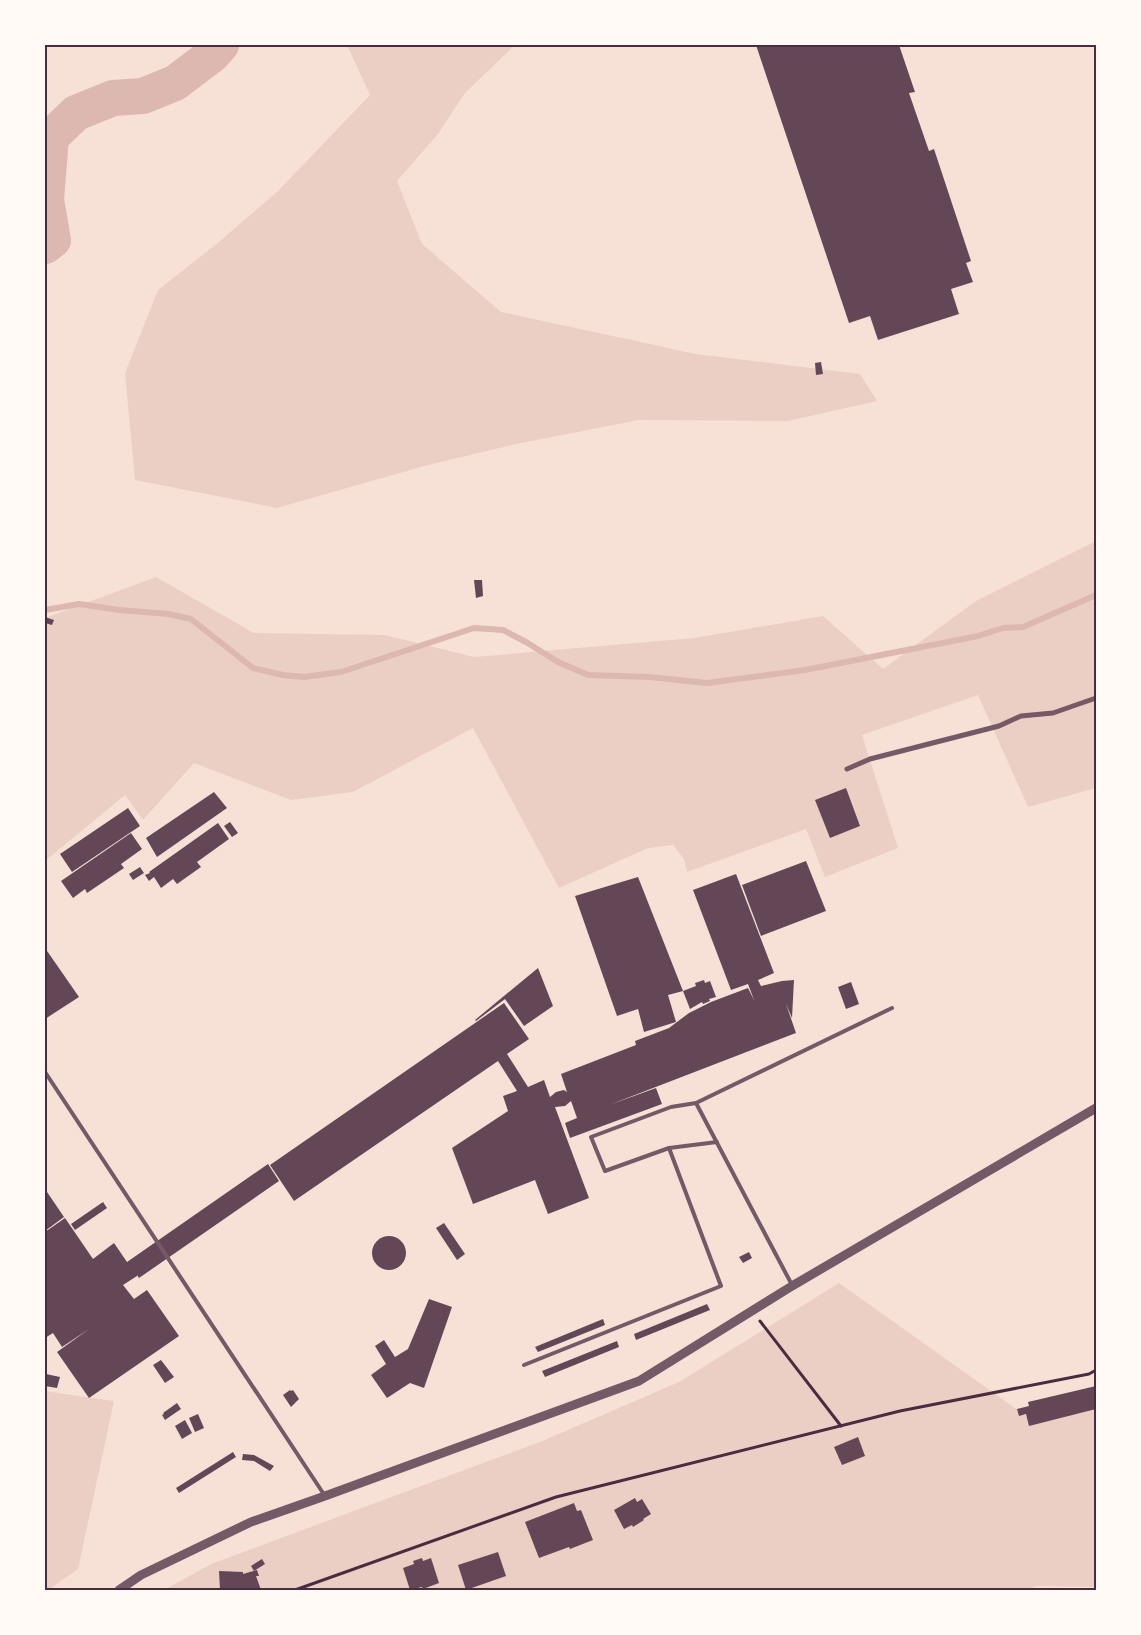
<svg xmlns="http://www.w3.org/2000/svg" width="1141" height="1635" viewBox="0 0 1141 1635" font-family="'Golos Text',sans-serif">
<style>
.green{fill:#ebcfc5}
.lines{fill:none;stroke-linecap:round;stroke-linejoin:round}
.stream{stroke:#dcb8b0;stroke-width:6}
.river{stroke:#dcb8b0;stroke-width:36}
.building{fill:#644757}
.path{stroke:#4a2c40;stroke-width:3}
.service{stroke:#755966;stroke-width:4}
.minor{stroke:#755966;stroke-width:5}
.tertiary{stroke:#755966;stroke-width:9}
.neatline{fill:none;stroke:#4a2c40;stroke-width:2}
</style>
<rect width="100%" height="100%" fill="#f7e1d7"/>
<!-- green -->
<g class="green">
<polygon points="347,45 515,45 465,93 438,134 397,181 422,244 501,312 696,354 860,374 877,401 788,421 639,420 516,444 428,465 277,508 135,480 125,373 158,290 214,246 278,191 370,95"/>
<polygon points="1096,541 1096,788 1028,807 978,695 862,735 898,848 825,877 806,829 687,872 684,859 673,845 648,848 559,888 473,728 353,792 291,800 194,763 143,820 125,795 45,861 45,618 156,577 254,633 385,635 474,657 694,638 823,616 883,669 976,601"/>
<polygon points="839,1283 1036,1423 1096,1385 1096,1587 1036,1586 1028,1590 164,1590 211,1564 540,1442 679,1382"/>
<polygon points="45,1391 114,1401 78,1569 48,1590 45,1590"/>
</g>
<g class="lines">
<!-- stream -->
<polyline class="stream" points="45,610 79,604 119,610 169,614 191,619 253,668 283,675 304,677 341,672 474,628 503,630 526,642 558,662 588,675 649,677 707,683 805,670 978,636 1003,628 1023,627 1096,595"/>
<!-- river -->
<polyline class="river" points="45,246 53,240 46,200 51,137 76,113 113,98 143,96 175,83 212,55 221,45"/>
</g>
<!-- building -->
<g class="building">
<polygon points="756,45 899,45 915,92 909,93 929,151 934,149 971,261 966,263 973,282 951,289 959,314 878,340 870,316 849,323"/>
<polygon points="821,362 823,374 816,375 815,363"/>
<polygon points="474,580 482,580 483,596 476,598"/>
<polygon points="45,617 54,620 52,625 45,623"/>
<polygon points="846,788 860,826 830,838 815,800"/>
<polygon points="214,792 227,808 157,857 146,838"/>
<polygon points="128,808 140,826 72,872 60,854"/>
<polygon points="230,822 238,833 232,837 224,826"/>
<polygon points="218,823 229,839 197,862 201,867 177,884 173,879 161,888 154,877 149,881 145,875 150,873 149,872"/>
<polygon points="131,833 142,849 121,864 124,868 87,893 85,889 73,898 61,881"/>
<polygon points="806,861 826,911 761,936 742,885"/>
<polygon points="140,867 144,873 133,880 129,874"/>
<polygon points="736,874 774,973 758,980 761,986 782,981 794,980 792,1018 786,1004 796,1033 609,1105 656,1088 662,1104 570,1138 565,1123 577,1118 571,1101 565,1106 555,1107 589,1198 548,1214 535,1180 473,1204 452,1148 508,1111 503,1096 517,1091 498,1061 294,1201 270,1165 504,1003 529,1039 507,1054 528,1087 544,1080 550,1097 556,1092 564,1090 567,1092 561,1074 636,1045 635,1041 669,1028 689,1013 711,1002 748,988 754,1000 748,984 731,990 693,890"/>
<polygon points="638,877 683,991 668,995 676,1022 644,1032 638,1009 617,1016 575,896"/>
<polygon points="45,948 79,997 45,1019"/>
<polygon points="538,968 553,1006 524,1026 505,999 476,1021 475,1020"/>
<polygon points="704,980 705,983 710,981 716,997 709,999 710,1001 703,1004 702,1002 690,1009 683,991 696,986 695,983"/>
<polygon points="851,982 859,1004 846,1009 838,987"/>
<polygon points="268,1164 279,1181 139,1278 137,1275 137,1276 123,1285 134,1299 147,1290 179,1336 89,1398 57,1352 89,1329 62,1347 53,1333 45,1338 45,1232 65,1218 93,1259 114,1243 127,1262"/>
<polygon points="45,1189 64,1217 45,1231"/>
<polygon points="103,1202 107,1208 75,1230 71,1224"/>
<polygon points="444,1223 465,1254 457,1260 436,1228"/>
<circle cx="389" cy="1253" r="17"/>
<polygon points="749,1252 752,1258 743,1263 739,1257"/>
<polygon points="429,1299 452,1307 424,1388 410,1383 387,1398 371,1375 386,1364 375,1346 384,1340 395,1357 408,1349"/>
<polygon points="707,1304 710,1310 636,1340 634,1334"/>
<polygon points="603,1319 605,1325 538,1352 535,1347"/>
<polygon points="617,1341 619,1347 545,1377 542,1371"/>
<polygon points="161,1360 174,1377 165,1383 153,1365"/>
<polygon points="46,1374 60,1377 57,1388 45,1386"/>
<polygon points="1096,1386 1096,1409 1029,1426 1026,1414 1019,1416 1017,1409 1029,1406 1028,1402"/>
<polygon points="290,1390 291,1391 293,1390 299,1399 291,1407 283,1395"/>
<polygon points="177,1403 181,1409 165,1420 162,1415 164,1414 163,1413"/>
<polygon points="198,1414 204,1428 195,1432 189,1418"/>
<polygon points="185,1420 192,1433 182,1439 175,1426"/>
<polygon points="858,1437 865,1456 842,1465 834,1447"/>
<polygon points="233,1452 236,1457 179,1493 176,1488"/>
<polygon points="243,1454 254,1455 274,1466 270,1471 254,1461 242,1460"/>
<polygon points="635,1498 637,1502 642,1499 651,1514 643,1519 644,1520 633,1527 632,1525 624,1529 614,1510"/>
<polygon points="574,1503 577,1511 581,1510 593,1540 570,1549 569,1547 539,1558 525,1522"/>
<polygon points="498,1552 506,1576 466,1590 458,1565"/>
<polygon points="422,1558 423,1561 431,1558 439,1583 423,1589 422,1587 410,1590 403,1568 414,1564 413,1561"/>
<polygon points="262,1559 265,1564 254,1571 251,1566"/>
<polygon points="257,1570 259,1576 256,1576 261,1590 220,1590 219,1571 243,1572 243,1574"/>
</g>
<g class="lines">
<!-- path -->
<g class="path">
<polyline points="760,1321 841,1426"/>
<polyline points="295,1590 556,1497 900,1411 1089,1374 1096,1370"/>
</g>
<!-- service -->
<g class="service">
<polyline points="45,1072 325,1496"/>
<polyline points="696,1103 792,1285"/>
<polyline points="717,1142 669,1148 605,1171 591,1137 671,1107 696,1103 892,1008"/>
<polyline points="524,1365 721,1286 669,1148"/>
</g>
<!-- minor -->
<polyline class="minor" points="847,769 870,759 999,726 1021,716 1053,713 1096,698"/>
<!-- tertiary -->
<polyline class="tertiary" points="119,1590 141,1575 251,1522 325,1496 639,1381 792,1286 1096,1108"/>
</g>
<!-- border -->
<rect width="1141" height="1635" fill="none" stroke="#fffaf5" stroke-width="92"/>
<rect x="46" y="46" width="1049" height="1543" class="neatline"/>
</svg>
